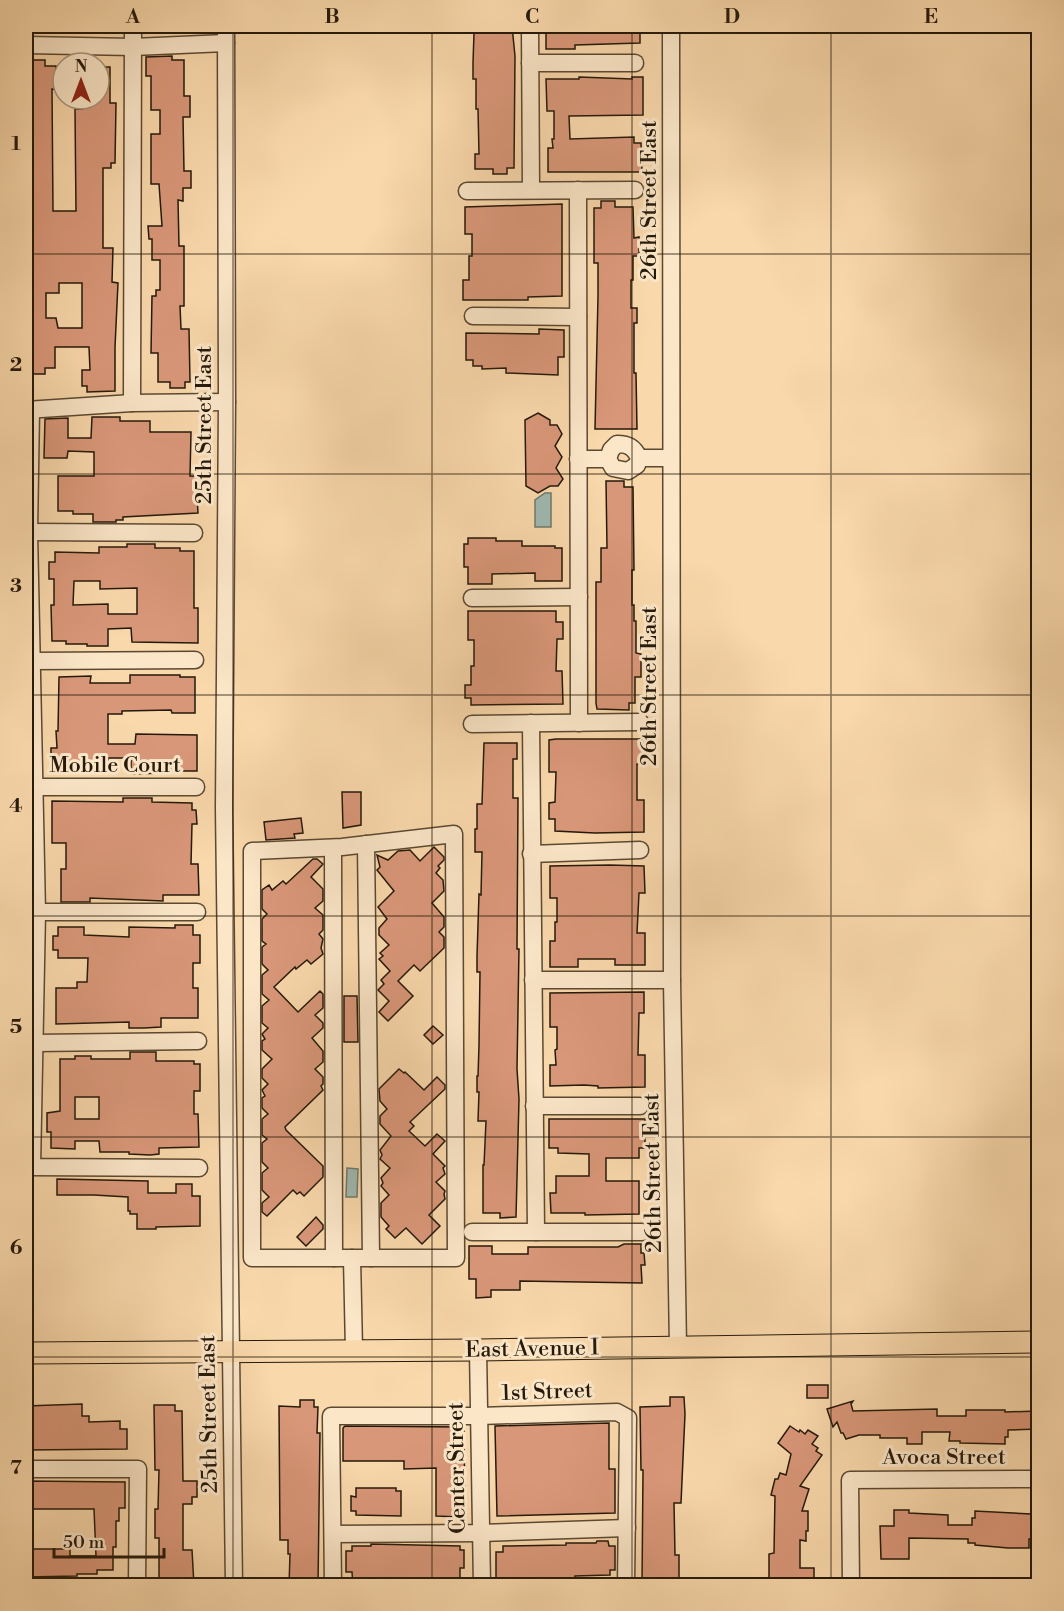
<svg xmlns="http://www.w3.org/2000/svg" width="1064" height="1611" viewBox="0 0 1064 1611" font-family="'Libre Bodoni',serif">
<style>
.water{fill:#9fb9b0;stroke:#6e796e;stroke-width:1.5}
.building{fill:#d99779;stroke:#25190a;stroke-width:1.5;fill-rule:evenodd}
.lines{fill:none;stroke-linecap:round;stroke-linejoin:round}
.minor-casing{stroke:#5a4932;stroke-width:19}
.major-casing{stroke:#25190a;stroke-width:23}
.minor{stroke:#fbe6c8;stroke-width:16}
.major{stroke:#f9d8ab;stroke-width:21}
.grid{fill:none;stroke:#25190a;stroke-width:1.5;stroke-opacity:0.55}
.labels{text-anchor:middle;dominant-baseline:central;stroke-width:6;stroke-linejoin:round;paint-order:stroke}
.street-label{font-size:22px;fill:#25190a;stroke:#fbe6c8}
.neatline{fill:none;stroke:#25190a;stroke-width:2}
.grid-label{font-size:20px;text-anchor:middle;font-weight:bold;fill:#25190a}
</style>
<rect width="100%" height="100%" fill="#f9d8ab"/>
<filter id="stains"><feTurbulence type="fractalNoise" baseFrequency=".00333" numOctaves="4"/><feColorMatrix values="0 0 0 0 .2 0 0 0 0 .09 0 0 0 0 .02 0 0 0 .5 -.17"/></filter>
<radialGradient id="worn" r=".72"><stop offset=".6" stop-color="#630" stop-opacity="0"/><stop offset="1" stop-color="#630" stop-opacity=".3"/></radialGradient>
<!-- water -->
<g class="water">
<polygon points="545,493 551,493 551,527 535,527 535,500"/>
<polygon points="347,1168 358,1169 357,1197 346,1197"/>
</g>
<!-- building -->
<g class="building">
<polygon points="480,26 512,26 515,56 514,168 507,168 507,174 493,174 493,169 475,169 475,154 479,154 478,109 476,109 476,79 473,79 473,63 474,33 480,33"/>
<polygon points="546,26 640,26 640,43 575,45 575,49 546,49"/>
<polygon points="172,56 172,60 184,60 184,96 190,96 190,117 183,117 184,171 191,171 191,188 183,188 183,201 178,200 179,246 184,246 184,306 180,306 181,329 189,329 190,382 185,382 185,388 170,388 170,382 158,382 158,353 151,353 152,296 156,296 156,290 160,290 160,260 152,260 152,239 149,239 148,226 162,226 159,184 151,184 151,134 160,134 160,110 151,110 151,76 146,76 146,57"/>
<path d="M26,60H45V66H56V90L52,89L53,211H76L75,109H82V102L96,103V99H99V67H110V103H116L115,163H111V168H103V248H113L112,282L118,283L115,347V391L87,392V386H82V370H90L89,347H55V368H45V374H26ZM59,283H82V328H58L56,318H46V293H59Z"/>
<polygon points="579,77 632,79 632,77 643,77 643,115 569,116 570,139 634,137 634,143 641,143 642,172 548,172 548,148 553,148 552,139 554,139 554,111 547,111 546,79 579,79"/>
<polygon points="601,201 615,201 615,207 633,207 634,238 639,237 639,256 633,256 633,280 631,280 631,308 637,308 637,323 634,323 634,373 636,373 637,429 595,429 598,296 598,263 594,263 594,208 601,208"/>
<polygon points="562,204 562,296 528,297 528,300 463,300 463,280 469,280 469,256 472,256 472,234 465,234 465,207"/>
<polygon points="539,329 564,330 564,357 558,357 558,375 506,373 506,368 482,369 482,366 473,366 473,360 466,360 466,333 539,334"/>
<polygon points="538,413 550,420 550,425 557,425 562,434 555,446 562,457 556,468 563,479 558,486 550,486 538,493 526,486 525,420"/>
<polygon points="92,417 120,417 120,421 150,421 150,432 191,432 190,476 196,476 198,513 123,517 123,520 116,520 116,522 93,522 93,514 73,514 73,511 58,511 58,476 94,476 94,452 68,451 67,458 44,458 45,419 68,418 68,438 91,438"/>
<polygon points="606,481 624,481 624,487 633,487 634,570 632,570 632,605 634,605 634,621 636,621 636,653 641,654 641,677 635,677 635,703 629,703 629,710 597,709 596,703 596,582 601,582 601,548 607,548"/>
<polygon points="468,538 496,538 496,541 522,541 522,546 555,546 555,548 562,548 562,581 535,581 535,573 492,574 492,584 468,584 468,567 464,567 464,544 468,544"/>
<path d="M127,544H155V548H180V551H194V608H198V643L132,642L131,628L108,629V646H87V644H66V641H52L51,605H54V579H49V562H55V552L99,553V547H127ZM74,581H100V589L137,588V614H108V604L73,605Z"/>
<polygon points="468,611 556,611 556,622 563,622 563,639 557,639 556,671 562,671 563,704 471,705 471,698 465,698 465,685 471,685 471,666 474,666 474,640 468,640"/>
<polygon points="130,675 180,675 180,677 195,677 195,713 172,713 171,710 122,711 122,714 108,714 108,744 135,744 136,734 197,735 197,771 163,771 163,773 131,774 131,758 108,758 108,769 51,770 51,748 57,748 56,731 58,731 59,677 91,676 90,683 130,683"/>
<polygon points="556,739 643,739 643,764 637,764 637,800 644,800 644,832 595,833 555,831 555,819 549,819 549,803 555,802 556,772 549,772 549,740"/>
<polygon points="484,743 517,743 517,759 513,759 513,798 518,798 517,949 519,949 517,1069 519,1099 516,1217 500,1218 500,1213 483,1213 483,1165 484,1165 486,1121 478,1121 479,1092 477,1092 477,1076 478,1076 479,1045 480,972 477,972 477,956 479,894 481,895 482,852 475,852 475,829 477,829 477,804 482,804"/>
<polygon points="342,792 361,792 361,825 343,828"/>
<polygon points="123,798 152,798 152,802 192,803 192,810 196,810 197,824 192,824 191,864 198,864 199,895 163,895 163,901 90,898 90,902 61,902 61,869 66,869 66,843 52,843 52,801 123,802"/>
<polygon points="301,818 303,833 294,834 295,838 266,840 264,822"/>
<polygon points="434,847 444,857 444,860 438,866 440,868 436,873 443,880 444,891 432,903 444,917 444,927 439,932 444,937 444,948 420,971 414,965 398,981 413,996 388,1021 379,1012 389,1001 378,990 384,984 381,980 390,971 379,959 383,956 380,953 389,945 379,935 379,928 387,919 378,907 394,891 377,870 380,867 377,855 388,860 398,851 410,850 420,861"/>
<polygon points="313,859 317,859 323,864 311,877 323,889 323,901 315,908 323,915 323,930 319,934 323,939 321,948 323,954 311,964 307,960 296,969 295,967 274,987 298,1012 320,991 323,994 323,1008 315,1015 323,1023 323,1028 312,1038 323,1051 323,1062 315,1069 323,1077 323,1084 321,1086 323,1090 285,1127 286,1130 323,1166 323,1177 304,1196 300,1192 297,1194 293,1190 267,1216 262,1212 262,1203 269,1197 262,1190 262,1173 268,1168 262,1162 262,1143 267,1139 262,1135 262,1119 268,1114 262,1108 262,1098 265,1096 262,1090 268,1084 262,1078 262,1069 272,1059 262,1050 262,1041 265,1039 262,1034 268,1028 262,1023 262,1006 269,1000 262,994 262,975 268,970 262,964 262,947 266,944 262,941 262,919 267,914 262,909 262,890 269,885 272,890 283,881 286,884"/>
<polygon points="610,865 644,866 645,893 639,893 637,933 645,933 645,965 615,965 615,959 578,959 578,967 550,967 550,941 555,941 555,922 557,922 557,898 550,898 550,866"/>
<polygon points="175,925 193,925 193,935 200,935 200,963 193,963 193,988 198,988 198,1018 161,1018 161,1027 144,1028 129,1028 129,1022 56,1024 56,988 77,988 77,982 87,982 88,958 58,958 58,950 53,950 53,936 58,936 58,927 84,927 84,935 129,937 129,927 175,928"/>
<polygon points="644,992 644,1013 639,1013 638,1055 645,1055 645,1087 598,1088 598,1086 584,1085 550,1086 550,1065 556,1065 555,1050 557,1049 557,1027 550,1027 550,993"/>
<polygon points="344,996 357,996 358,1042 344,1042"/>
<polygon points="433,1026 443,1035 433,1044 424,1035"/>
<path d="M130,1052H156V1061H194V1064H200V1091H194V1114H198L199,1147L159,1148V1154L150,1155L129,1154V1152H100L99,1141H75V1149L51,1148V1132H47V1113L60,1111V1059H75V1056H91V1059H130ZM75,1097H99V1119H75Z"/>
<polygon points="399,1069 404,1073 405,1072 424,1090 437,1077 445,1085 445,1089 410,1122 414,1126 409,1131 425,1146 437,1134 445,1141 433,1154 445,1166 443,1168 445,1174 436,1182 445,1191 444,1194 445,1199 429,1215 440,1226 422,1244 406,1228 395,1238 386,1229 389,1226 381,1217 381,1203 389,1195 381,1186 383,1183 381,1178 390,1168 380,1159 382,1155 380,1150 391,1136 380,1124 380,1116 387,1109 380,1101 379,1089"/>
<polygon points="549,1119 645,1119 645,1148 639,1148 639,1158 606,1158 606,1181 639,1181 639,1214 585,1215 585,1213 551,1213 550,1193 556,1193 556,1176 589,1176 589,1154 558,1153 558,1148 549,1148"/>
<polygon points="57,1179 148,1181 148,1193 176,1193 176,1184 192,1184 192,1196 200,1196 200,1226 156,1227 156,1229 137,1229 137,1214 130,1214 130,1211 128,1211 128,1197 94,1195 57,1195"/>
<polygon points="316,1217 323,1225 323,1229 306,1246 297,1237"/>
<polygon points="624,1244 641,1244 641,1253 644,1253 645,1265 641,1265 642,1283 520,1281 520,1290 491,1290 491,1297 476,1298 476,1279 469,1279 469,1246 492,1246 492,1254 528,1254 528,1247 618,1247"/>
<rect x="807" y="1385" width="21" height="13"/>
<polygon points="670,1397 684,1397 685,1414 681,1503 674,1503 675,1555 679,1555 679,1586 642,1586 643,1470 641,1470 640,1407 670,1406"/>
<polygon points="300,1400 314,1400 314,1407 318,1407 317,1433 320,1433 318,1586 289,1586 290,1554 288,1554 288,1540 280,1540 279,1406 300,1407"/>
<polygon points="853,1401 851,1404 853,1411 937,1409 937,1416 966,1416 966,1410 1005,1410 1005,1412 1038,1411 1038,1429 1008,1430 1008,1437 1005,1437 1005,1444 960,1443 960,1441 949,1441 950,1432 922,1432 922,1444 907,1444 907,1438 880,1438 880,1435 859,1435 846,1439 843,1433 841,1433 837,1422 833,1427 827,1409"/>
<polygon points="82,1404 82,1416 89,1416 89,1422 120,1421 120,1429 127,1429 127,1449 26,1450 26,1406"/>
<polygon points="154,1405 175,1405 175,1411 182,1411 183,1481 197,1481 197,1497 192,1497 192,1504 183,1504 183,1550 192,1550 194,1586 159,1586 159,1538 155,1538 155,1509 158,1509 159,1470 155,1470"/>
<polygon points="609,1423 609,1469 615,1469 615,1513 497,1516 495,1426"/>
<polygon points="345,1426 464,1427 465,1515 459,1515 459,1517 436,1516 436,1468 404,1469 404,1461 343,1461 343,1428"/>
<polygon points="790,1426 799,1432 800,1430 805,1434 808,1430 818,1436 812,1444 818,1448 816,1451 822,1455 800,1486 809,1489 802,1511 808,1511 808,1531 806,1531 806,1541 800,1540 800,1568 814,1568 814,1583 773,1583 773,1578 769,1578 769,1554 774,1553 775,1496 771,1495 775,1479 778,1479 780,1473 786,1475 791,1454 778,1443"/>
<polygon points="26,1481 125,1482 125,1508 119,1508 119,1521 116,1521 116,1547 113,1547 113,1570 97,1570 97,1574 77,1574 77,1576 26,1577 26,1549 70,1549 70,1556 96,1556 94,1509 31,1509 31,1501 26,1501"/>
<polygon points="356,1488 396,1488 396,1491 401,1491 401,1516 356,1515 356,1511 351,1511 351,1496 356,1497"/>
<polygon points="894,1510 909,1510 909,1513 948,1515 948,1525 972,1525 972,1518 975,1518 975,1511 1031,1514 1031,1539 1029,1539 1029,1548 1008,1548 975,1545 975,1543 968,1543 968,1539 909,1538 909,1559 881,1559 880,1526 894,1526"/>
<polygon points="597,1541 608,1541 609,1546 615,1546 615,1570 610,1570 610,1575 575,1576 574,1583 537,1583 537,1579 496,1579 496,1552 503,1552 503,1546 566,1545 566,1543 596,1543"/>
<polygon points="371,1544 460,1546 460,1550 464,1550 464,1568 460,1568 460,1585 353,1586 352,1572 346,1572 346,1551 352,1551 352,1546 371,1546"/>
</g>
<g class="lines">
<defs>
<g id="minor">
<polyline points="226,26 227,402 224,808 234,1586"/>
<polyline points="530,26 531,190"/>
<polyline points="671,26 672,980 678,1347"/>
<polyline points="26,45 133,47 226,43"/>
<polyline points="530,63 635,63"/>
<polyline points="578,190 579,723"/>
<polyline points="467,191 635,190"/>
<polyline points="473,316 578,317"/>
<polyline points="132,403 133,26"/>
<polyline points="26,410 132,403 227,402"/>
<polyline points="31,410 29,532 37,912 32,1167 199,1168"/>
<polyline points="639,458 671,458"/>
<path d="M578,459H608L611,450L617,444C628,444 634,447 639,458L637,465L628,471L613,468L608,459"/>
<polyline points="29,532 194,533"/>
<polyline points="472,598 579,597"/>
<polyline points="32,661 195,660"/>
<polyline points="531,723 536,1232"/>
<polyline points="472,724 640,722"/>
<polyline points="34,787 196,787"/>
<polygon points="454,834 456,1258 252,1258 252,851 342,847"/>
<polyline points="366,844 371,1258"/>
<polyline points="333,848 334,1258"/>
<polyline points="531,854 640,850"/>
<polyline points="37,912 197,912"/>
<polyline points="533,980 672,980"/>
<polyline points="35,1043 198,1041"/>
<polyline points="534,1106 640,1106"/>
<polyline points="472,1232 642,1232"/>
<polyline points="352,1258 354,1350"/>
<polyline points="478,1350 482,1586"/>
<polyline points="26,1469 138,1469 137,1586"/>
<polyline points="333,1534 481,1533 627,1528"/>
<polyline points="333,1586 331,1416 479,1416 617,1412 628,1418 626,1586"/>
<polyline points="851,1586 850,1480 1038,1479"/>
</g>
<polyline id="major" points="26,1353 478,1350 1038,1342"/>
</defs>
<!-- minor casing -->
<use href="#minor" class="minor-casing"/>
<!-- major casing -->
<use href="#major" class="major-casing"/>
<!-- minor -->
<use href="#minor" class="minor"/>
<!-- major -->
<use href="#major" class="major"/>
</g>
<!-- grid -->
<path class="grid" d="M233,26V1586M432,26V1586M632,26V1586M831,26V1586M26,254H1038M26,474H1038M26,695H1038M26,916H1038M26,1137H1038M26,1357H1038"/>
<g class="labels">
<!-- street labels -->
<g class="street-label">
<text transform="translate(649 200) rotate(-90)">26th Street East</text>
<text transform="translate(204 425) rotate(-90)">25th Street East</text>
<text transform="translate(649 686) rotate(-90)">26th Street East</text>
<text x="115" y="765">Mobile Court</text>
<text transform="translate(653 1173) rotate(-91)">26th Street East</text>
<text transform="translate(532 1349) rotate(-1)">East Avenue I</text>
<text transform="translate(547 1392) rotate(-2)">1st Street</text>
<text transform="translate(209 1414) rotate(-91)">25th Street East</text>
<text x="944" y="1457">Avoca Street</text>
<text transform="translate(457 1468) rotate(-91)">Center Street</text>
</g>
</g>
<!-- margin -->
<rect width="1064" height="1611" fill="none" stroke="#f9d8ab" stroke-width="66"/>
<!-- north arrow -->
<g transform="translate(81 81)"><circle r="28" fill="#fbe6c8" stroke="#a5947c" stroke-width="1.5"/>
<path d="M0-4.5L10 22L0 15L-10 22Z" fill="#8f2418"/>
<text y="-9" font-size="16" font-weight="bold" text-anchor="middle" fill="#25190a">N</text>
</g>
<!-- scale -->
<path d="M54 1548v9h110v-9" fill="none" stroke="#25190a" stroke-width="3"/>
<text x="63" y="1548" font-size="18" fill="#25190a" stroke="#fbe6c8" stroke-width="4.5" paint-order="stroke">50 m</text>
<rect x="33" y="33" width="998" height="1545" class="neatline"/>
<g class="grid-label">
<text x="133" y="23">A</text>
<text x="332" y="23">B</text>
<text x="532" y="23">C</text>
<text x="732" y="23">D</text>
<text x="931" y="23">E</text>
<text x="16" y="150">1</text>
<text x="16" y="371">2</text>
<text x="16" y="592">3</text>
<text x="16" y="812">4</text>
<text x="16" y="1033">5</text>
<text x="16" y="1254">6</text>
<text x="16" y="1474">7</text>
</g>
<rect width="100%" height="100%" filter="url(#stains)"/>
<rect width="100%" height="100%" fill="url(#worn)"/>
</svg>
